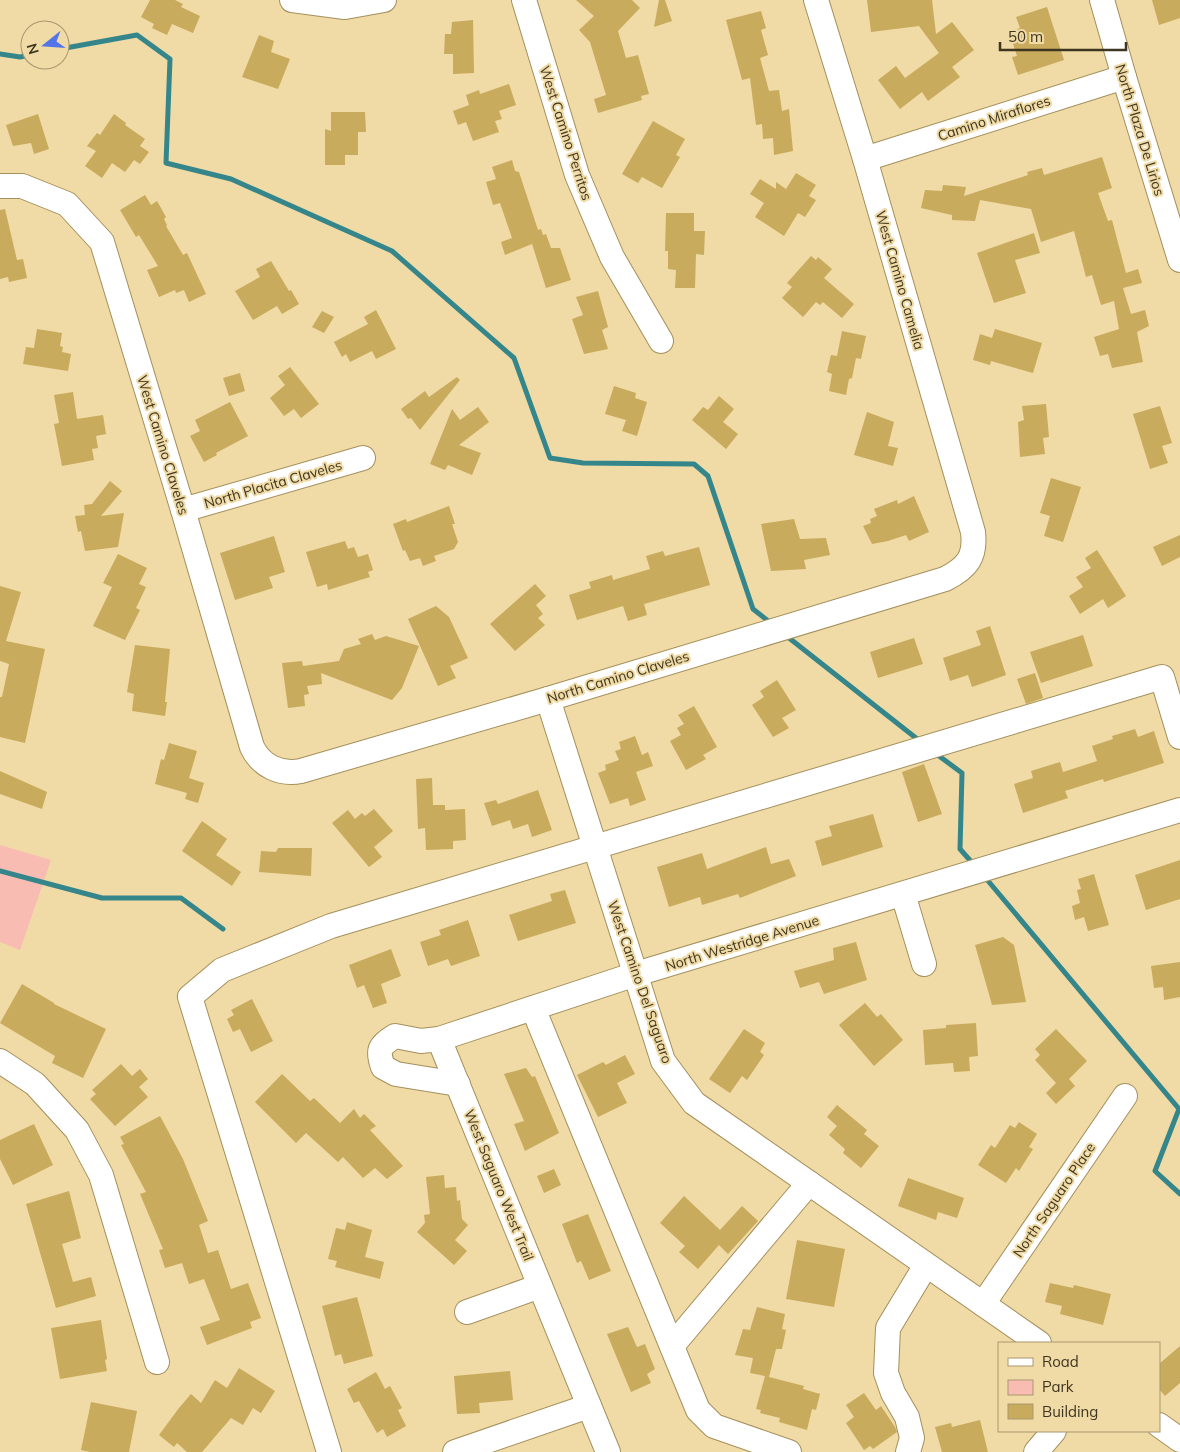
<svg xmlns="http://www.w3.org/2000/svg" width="1180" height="1452" viewBox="0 0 1180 1452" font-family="Mulish,sans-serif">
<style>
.green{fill:#f8bcb3}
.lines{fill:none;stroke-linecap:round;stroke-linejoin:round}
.stream{stroke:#34868b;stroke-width:5}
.building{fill:#c9ab5d}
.minor-casing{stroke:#a4905d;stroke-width:26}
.minor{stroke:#fff;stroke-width:24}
.labels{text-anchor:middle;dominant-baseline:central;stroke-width:4;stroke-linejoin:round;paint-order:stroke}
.street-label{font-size:14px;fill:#3e3621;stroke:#f0daa5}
</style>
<rect width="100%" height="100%" fill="#f0daa5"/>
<!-- green -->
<polygon class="green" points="0,845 51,860 20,950 0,942"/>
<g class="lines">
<!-- stream -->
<g class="stream">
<polyline points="60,49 137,35 170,59 166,163 231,179 392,251 514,358 550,458 583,463 694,464 708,476 753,609 772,624"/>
<polyline points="0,54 20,57 30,55"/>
<polyline points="784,634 921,742"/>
<polyline points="935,753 962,773 960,849 975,866"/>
<polyline points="0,871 102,898 181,898 223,929"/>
<polyline points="984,876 1179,1109 1155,1171 1180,1194"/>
</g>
</g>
<!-- building -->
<g class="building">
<polygon points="150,0 175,0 183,4 181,7 200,16 193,33 172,24 167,35 152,28 154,24 141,17"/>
<polygon points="576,0 632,0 640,8 618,31 626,58 638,55 649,94 641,96 642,100 598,113 594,99 606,95 590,42 579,30 594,16"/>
<polygon points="659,0 665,0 672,21 654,27"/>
<polygon points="867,0 932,0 936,34 952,22 974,50 952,67 960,77 928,101 922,92 900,109 878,80 896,66 905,78 939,53 919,26 871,32"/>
<polygon points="1152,0 1180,0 1180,18 1159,25"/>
<polygon points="1047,7 1064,60 1018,75 1012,57 1017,56 1009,32 1020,28 1016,17"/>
<polygon points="761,11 766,28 761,30 768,55 760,58 769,91 779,90 782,111 789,109 793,151 774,155 773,138 763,139 762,124 756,125 750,78 742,80 726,20"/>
<polygon points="473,20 474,73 453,74 453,54 444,54 445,34 451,34 452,22"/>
<polygon points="259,35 274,41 271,52 290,59 278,89 242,77"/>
<polygon points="509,84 516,105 499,111 502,119 495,121 499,132 473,141 466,122 458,125 453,111 469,105 466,95 479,90 480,94"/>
<polygon points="331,112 365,112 366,132 358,132 358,155 345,155 345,165 325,165 325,129 331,131"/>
<polygon points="38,114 49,149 34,154 31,143 13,146 6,125"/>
<polygon points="114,114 126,123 125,125 145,139 140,146 149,152 140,164 134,160 125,172 112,163 102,178 85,166 96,151 87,146 97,133 100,135"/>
<polygon points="653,121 685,139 676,155 680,157 662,188 642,177 638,183 622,174"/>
<polygon points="1102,157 1112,188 1098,193 1108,221 1112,220 1126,273 1138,269 1142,283 1123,288 1131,314 1145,310 1149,326 1137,332 1143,362 1112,368 1108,354 1100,356 1094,337 1119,329 1114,301 1101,305 1092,275 1086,277 1074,231 1041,242 1031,209 980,200 975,221 952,220 952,215 921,208 925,190 942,191 943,185 966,187 964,196 1028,175 1027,172 1042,168 1044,175"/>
<polygon points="512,160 515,171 519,172 538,230 541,229 543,235 546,234 551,248 560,248 571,280 546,288 532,244 505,255 501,242 512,238 500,203 493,205 486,182 496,179 492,167"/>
<polygon points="796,173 816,185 809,196 816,200 805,217 798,213 784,236 755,217 764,203 750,194 760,179 776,189 776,182 786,189"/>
<polygon points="145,195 151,205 157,201 166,217 164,219 167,225 166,226 183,255 187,253 206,294 189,302 184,290 176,293 175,290 159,297 147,270 158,266 139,235 136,237 120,210"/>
<polygon points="5,209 17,260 23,259 27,278 9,282 8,277 0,279 0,210"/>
<polygon points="666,213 694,213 694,231 705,231 704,255 696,254 695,288 675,288 676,270 668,269 668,251 665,251"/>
<polygon points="1034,233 1040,253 1015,260 1026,293 994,303 977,253"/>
<polygon points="811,256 816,260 818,257 832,269 824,278 854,304 842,318 823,302 820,305 816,302 803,317 782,298 792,287 787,283"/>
<polygon points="271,261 289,291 291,290 299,304 282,314 277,306 253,320 235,291 260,277 256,269"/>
<polygon points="598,291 608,327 602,330 608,349 584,354 572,319 583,315 576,297"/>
<polygon points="376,310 396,349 376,359 372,351 350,362 346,354 342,357 334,342 368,324 364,317"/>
<polygon points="322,311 334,317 324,333 312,327"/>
<polygon points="37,329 62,333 60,346 63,347 62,352 71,354 68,371 23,364 26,347 34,348"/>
<polygon points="995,329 1042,343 1033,373 991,361 990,365 973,360 980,334 992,338"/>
<polygon points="842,331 866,336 861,359 856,358 852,378 849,379 846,395 829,391 832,374 827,372 831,355 837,356"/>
<polygon points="290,367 319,404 301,418 294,409 284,416 270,398 285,385 278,376"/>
<polygon points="240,373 245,391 229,396 223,378"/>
<polygon points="457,377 460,380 420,430 411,418 408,419 401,409 425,391 429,397"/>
<polygon points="614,386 636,393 635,398 647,402 637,436 622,431 626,420 605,414"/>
<polygon points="73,392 77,419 103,415 106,434 96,436 98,448 92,449 94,460 62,466 54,424 59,423 54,395"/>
<polygon points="719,396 734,409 723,422 738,434 726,449 692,420 703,407 708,410"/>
<polygon points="230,402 248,436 216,453 217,455 204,462 190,436 200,431 195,420"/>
<polygon points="1046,404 1049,437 1043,438 1045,454 1020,457 1018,422 1024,420 1022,406"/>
<polygon points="1160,406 1172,443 1162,446 1168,463 1150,469 1133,414"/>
<polygon points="478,407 489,422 459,445 481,453 472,475 448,465 445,470 430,464 452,409 460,420"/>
<polygon points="867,412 894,422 888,446 898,448 893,466 854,455"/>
<polygon points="1051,478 1081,487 1063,542 1044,536 1050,516 1040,513"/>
<polygon points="110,481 122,491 101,516 124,513 118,547 85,551 81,531 78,532 75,516 85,515 84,505 92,504"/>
<polygon points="914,496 929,532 909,541 906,535 888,541 872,544 863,526 871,523 870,519 877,516 874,509 897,500 898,504"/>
<polygon points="449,506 455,524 452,524 458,542 454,549 434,556 436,561 423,566 420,558 410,561 405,550 403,551 393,524 406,519 407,522"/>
<polygon points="794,519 800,539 826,538 830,555 804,560 806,569 771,571 761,524"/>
<polygon points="1180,535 1180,557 1162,566 1153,547"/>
<polygon points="274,536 285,572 269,577 273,588 235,600 220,553"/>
<polygon points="345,541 348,549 354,547 358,557 368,554 373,570 368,572 370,577 328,590 327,584 317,587 306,552"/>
<polygon points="699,547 710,585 644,604 647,615 628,621 623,606 577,620 569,595 591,588 589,582 612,575 613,580 650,569 646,556 663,551 665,556"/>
<polygon points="1097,550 1126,596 1108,608 1103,599 1080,614 1069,596 1083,587 1076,577 1091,568 1085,558"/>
<polygon points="118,554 147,568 139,584 146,587 136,608 140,610 125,640 93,626 112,587 103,583"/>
<polygon points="535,584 546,596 536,605 543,614 538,618 545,625 515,651 490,624"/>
<polygon points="0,586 21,592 6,641 45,649 25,743 0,737 0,697 2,697 9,664 0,661"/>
<polygon points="436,606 449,617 468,658 450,666 456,678 438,686 408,619"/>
<polygon points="990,626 1006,675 972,687 968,675 950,681 943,658 981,645 976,631"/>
<polygon points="372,634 375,640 386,636 419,646 402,688 392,700 321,673 322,684 307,686 309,694 304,695 305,706 288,708 282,663 302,661 303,666 339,661 344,649 361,644 358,639"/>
<polygon points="1083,635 1093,666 1041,683 1030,652"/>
<polygon points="914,638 923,664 878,678 870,652"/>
<polygon points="135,645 170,649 165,702 167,702 165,716 132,711 134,694 127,692"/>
<polygon points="1035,673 1043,698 1026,704 1017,679"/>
<polygon points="777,680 796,710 782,718 789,728 773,737 752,705 764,697 760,691"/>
<polygon points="694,706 717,747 703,755 706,759 686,770 670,741 681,735 677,728 684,724 678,715"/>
<polygon points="1135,729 1138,737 1154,731 1164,763 1104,782 1103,779 1065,791 1068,798 1023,813 1014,784 1033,778 1031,771 1060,762 1063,772 1097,761 1092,746 1113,739 1112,736"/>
<polygon points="635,736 642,755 648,752 653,766 636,772 646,800 630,806 628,798 610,804 598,773 606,770 605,765 619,760 615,751 621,749 619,742"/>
<polygon points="169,743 197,751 189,778 204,783 198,803 185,799 187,793 155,784 161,759 164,760"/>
<polygon points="924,764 942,814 918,822 902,772"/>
<polygon points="0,771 47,792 42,809 0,794"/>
<polygon points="432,778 433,805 445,805 445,810 465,809 466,840 453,841 453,849 426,850 425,828 418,829 416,779"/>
<polygon points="538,790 552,830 532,837 528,824 513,829 510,820 492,826 484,803 496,800 498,804"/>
<polygon points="374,809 393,831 374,847 382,857 369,867 332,823 348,810 355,819 362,813 365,816"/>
<polygon points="873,814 883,847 822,866 815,841 832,836 829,826"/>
<polygon points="202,821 227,839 216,855 241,872 232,886 182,851"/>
<polygon points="766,847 771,864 789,859 796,876 740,898 738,894 702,905 700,897 669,907 657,867 702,853 707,869"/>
<polygon points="278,848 312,848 311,876 259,872 261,851 276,852"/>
<polygon points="1180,860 1180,899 1146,910 1135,875"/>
<polygon points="1094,874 1109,925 1088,931 1084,917 1075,920 1072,906 1080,903 1077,890 1081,889 1078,879"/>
<polygon points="565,890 576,923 518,941 509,915 552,901 550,894"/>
<polygon points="468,920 480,956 451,966 448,959 428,966 420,942 441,935 439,930"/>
<polygon points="1003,937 1014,945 1026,1002 992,1005 975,945"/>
<polygon points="856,942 867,980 824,994 819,982 800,988 794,971 834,960 833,948"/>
<polygon points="391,949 401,976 381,984 387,1003 373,1008 364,985 357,988 349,965"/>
<polygon points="1180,962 1180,997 1164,1000 1163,987 1154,988 1151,966"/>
<polygon points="22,984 54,1003 54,1004 106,1029 83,1078 52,1063 55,1056 0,1023"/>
<polygon points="252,999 273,1041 251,1052 240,1029 233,1032 227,1019 234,1015 231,1010"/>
<polygon points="865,1003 877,1017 881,1014 903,1040 874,1066 839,1025"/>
<polygon points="976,1023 978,1056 969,1057 970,1071 954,1072 953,1063 925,1065 923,1030 946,1028 946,1025"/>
<polygon points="744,1029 765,1043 760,1052 764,1055 747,1080 742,1076 730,1093 709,1079"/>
<polygon points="1056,1029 1087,1061 1069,1079 1075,1086 1056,1104 1046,1093 1056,1083 1035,1060 1040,1055 1035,1049"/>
<polygon points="625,1055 635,1074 617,1083 627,1103 598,1117 577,1075 603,1062 606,1065"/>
<polygon points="121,1064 132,1076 140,1069 148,1079 139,1087 148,1097 115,1126 90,1099 96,1094 92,1090"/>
<polygon points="526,1068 532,1077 535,1076 559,1133 525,1151 514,1124 524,1121 504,1074"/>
<polygon points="282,1074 310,1101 314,1098 340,1123 354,1109 360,1118 364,1114 376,1126 370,1130 403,1166 387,1179 375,1168 363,1178 343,1157 338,1162 306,1133 296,1143 255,1102"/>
<polygon points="837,1105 867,1130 864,1134 879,1146 861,1168 843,1153 845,1149 829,1135 837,1126 827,1117"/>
<polygon points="160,1116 183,1159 208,1221 199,1225 208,1253 218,1250 231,1289 248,1283 261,1318 250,1322 252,1328 207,1345 200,1327 220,1320 204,1279 189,1284 182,1263 165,1268 159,1250 163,1249 140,1194 146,1192 121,1145 124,1144 120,1137"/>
<polygon points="1019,1122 1037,1134 1029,1147 1033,1149 1019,1171 1016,1168 1006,1183 978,1165 991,1145 995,1148 1010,1125 1015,1128"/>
<polygon points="34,1124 53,1165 13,1185 0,1159 0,1140"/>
<polygon points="554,1169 561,1185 544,1193 537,1176"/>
<polygon points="444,1175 445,1188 456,1187 457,1201 460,1200 462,1219 468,1225 455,1240 467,1251 454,1265 417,1232 425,1223 424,1215 430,1214 426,1177"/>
<polygon points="908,1178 964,1198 957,1218 938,1212 936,1220 898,1206"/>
<polygon points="69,1191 81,1238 62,1244 73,1282 91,1277 96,1296 56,1308 26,1204"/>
<polygon points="684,1196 720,1230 742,1206 758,1221 728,1254 719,1245 698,1269 679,1252 685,1246 660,1223"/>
<polygon points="588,1214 611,1271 589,1280 581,1261 577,1263 562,1224"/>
<polygon points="347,1222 372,1230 365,1257 384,1262 380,1279 335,1267 337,1261 328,1259 336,1228 345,1230"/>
<polygon points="797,1240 845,1249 834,1307 786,1299"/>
<polygon points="1050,1283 1073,1288 1074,1285 1111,1294 1103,1325 1060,1314 1062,1306 1045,1302"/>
<polygon points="357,1297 373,1356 344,1364 341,1354 335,1356 322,1306"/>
<polygon points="757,1307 785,1314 782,1329 786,1330 782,1349 776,1349 769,1377 804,1386 803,1389 820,1394 816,1410 812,1409 807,1430 779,1422 780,1418 760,1413 761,1410 756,1409 765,1376 750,1373 753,1358 735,1355 743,1329 750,1330"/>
<polygon points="101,1320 107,1359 105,1360 107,1371 60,1379 51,1328"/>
<polygon points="628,1327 637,1347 645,1344 655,1369 647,1374 651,1383 631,1392 607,1334"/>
<polygon points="1180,1346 1180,1383 1165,1396 1159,1389 1159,1364"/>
<polygon points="239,1368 275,1391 261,1413 253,1408 243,1425 231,1418 202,1452 187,1452 177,1443 174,1447 159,1435 179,1408 191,1394 201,1403 215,1380 227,1388"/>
<polygon points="510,1371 513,1400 479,1403 480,1413 457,1414 454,1376"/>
<polygon points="376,1372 385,1389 390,1386 402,1408 398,1410 406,1426 387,1437 383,1429 377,1433 359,1401 354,1403 347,1389"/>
<polygon points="864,1393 876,1410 881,1406 895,1427 897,1432 873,1449 870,1446 864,1450 846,1423 854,1417 846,1405"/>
<polygon points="91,1402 137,1411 129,1452 90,1452 81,1450"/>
<polygon points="980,1420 988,1452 942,1452 935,1427 951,1423 952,1427"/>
</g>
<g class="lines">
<defs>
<g id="minor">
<polyline points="292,0 345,7 384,0"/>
<polyline points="524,0 577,175 612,257 661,341"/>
<polyline points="1102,0 1124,77 1180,260"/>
<polyline points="865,159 1124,77"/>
<path d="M0,186H22L67,204L102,242L183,510L252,747C261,766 280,775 301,771L548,699L945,579C967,568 976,557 973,532L865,159L816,0"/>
<polyline points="183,510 363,458"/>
<polyline points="548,699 663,1061 694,1103 1039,1343"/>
<polyline points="903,894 924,964"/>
<polyline points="533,1008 698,1410 714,1426 789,1452"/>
<polyline points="439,1039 608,1452"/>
<polyline points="0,1061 35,1084 77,1130 101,1175 157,1362"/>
<path d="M458,1084L396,1074L383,1067C377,1050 379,1046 395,1036L421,1041L439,1039L636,974L1180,810"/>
<polyline points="983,1304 1125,1096"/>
<polyline points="467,1312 540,1286"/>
<polyline points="672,1346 809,1183"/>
<polyline points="1159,1425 1180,1440"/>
<polyline points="329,1452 190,997 222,970 331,926 1162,677 1180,737"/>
<polyline points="455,1452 589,1406"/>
<polyline points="908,1452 912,1438 907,1417 893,1393 886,1373 888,1328 926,1265"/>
<polyline points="1036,1452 1054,1431"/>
</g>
</defs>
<!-- minor casing -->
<use href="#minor" class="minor-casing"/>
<!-- minor -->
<use href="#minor" class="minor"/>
</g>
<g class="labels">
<!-- street labels -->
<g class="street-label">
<text transform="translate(994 118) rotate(-18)">Camino Miraflores</text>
<text transform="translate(1140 130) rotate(73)">North Plaza De Lirios</text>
<text transform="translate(566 133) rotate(72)">West Camino Perritos</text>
<text transform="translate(900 280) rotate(74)">West Camino Camelia</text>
<text transform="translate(163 445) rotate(73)">West Camino Claveles</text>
<text transform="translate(273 484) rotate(-16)">North Placita Claveles</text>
<text transform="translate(618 677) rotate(-17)">North Camino Claveles</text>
<text transform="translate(742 943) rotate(-17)">North Westridge Avenue</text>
<text transform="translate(640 982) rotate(71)">West Camino Del Saguaro</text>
<text transform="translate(499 1185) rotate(68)">West Saguaro West Trail</text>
<text transform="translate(1054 1200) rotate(-56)">North Saguaro Place</text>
</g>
</g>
<!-- legend -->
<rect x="998" y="1342" width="162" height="90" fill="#f0daa5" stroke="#a99870"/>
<rect x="1008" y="1358" width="25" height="8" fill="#ffffff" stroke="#a99870"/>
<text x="1042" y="1367" font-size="15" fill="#3e3621">Road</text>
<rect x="1008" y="1380" width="25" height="15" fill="#f8bcb3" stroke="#a99870"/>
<text x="1042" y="1392" font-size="15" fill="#3e3621">Park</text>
<rect x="1008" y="1404" width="25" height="15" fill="#c9ab5d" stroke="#a99870"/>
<text x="1042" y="1417" font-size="15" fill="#3e3621">Building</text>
<!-- north arrow -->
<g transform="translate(45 45) rotate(253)"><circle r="24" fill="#f0daa5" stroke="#a99870"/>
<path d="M0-4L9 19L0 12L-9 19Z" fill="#5474e9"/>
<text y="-8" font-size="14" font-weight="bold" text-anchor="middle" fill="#3e3621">N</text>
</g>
<!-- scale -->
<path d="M1000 42v8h126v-8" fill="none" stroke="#3e3621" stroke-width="2.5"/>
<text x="1008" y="42" font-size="15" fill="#3e3621" stroke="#f0daa5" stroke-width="4" paint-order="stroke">50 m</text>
</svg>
